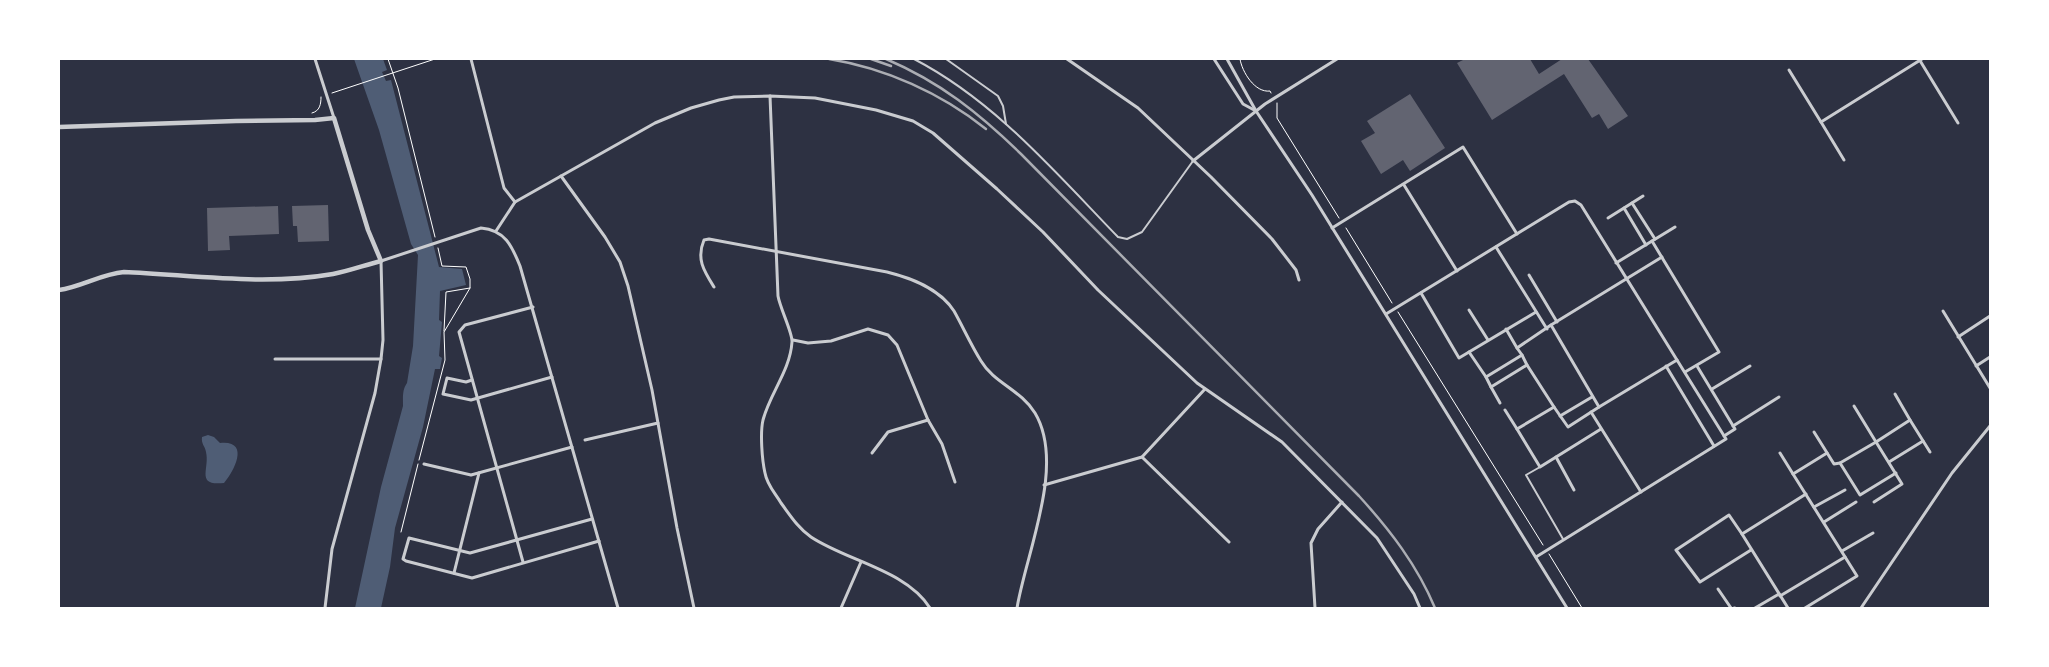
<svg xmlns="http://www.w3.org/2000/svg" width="2049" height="667" viewBox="0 0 2049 667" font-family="Arial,sans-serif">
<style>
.water{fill:#4f5d75}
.building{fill:#626471}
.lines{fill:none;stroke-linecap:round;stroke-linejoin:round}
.path{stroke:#fff;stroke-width:1}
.service{stroke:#caccd0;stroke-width:2}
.minor{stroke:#caccd0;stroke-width:3}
.tertiary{stroke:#caccd0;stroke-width:4.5}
.rail{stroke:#abadb3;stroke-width:2.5}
</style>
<rect width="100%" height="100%" fill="#2d3142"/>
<!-- water -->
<g class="water">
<path d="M354,59H383L387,70L382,72L386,81L391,80L439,267L462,269L466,285L440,291L439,320L442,322L439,356L442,358L440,369H435L423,427L395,528L390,567L381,608H355L381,487L403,406C403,398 402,390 407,383L413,346L418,255L411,244L379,130Z"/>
<path d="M208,435L214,437L220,443C250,440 235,470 224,483C195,486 210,469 206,452C205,446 201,444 202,437Z"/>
</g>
<!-- building -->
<g class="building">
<polygon points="1465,59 1530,59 1539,74 1562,59 1588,59 1628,116 1608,129 1599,114 1592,118 1564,74 1492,120 1457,63"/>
<polygon points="1410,94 1445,148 1410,171 1403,160 1381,174 1361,141 1375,133 1367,121"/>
<polygon points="328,205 329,241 298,242 297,226 293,226 292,206"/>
<polygon points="278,206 279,234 229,236 230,250 208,251 207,208"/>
</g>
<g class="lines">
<!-- path -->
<g class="path">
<polyline points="388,59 398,88 435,237"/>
<path d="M1240,59C1242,72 1255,93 1270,91L1271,93"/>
<polyline points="332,93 435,59"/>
<polyline points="1277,103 1277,118 1339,218"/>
<path d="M312,113C320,111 321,104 321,97"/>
<polyline points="1346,228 1392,303"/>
<polyline points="1398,312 1543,545"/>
<polyline points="444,331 446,292 470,288"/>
<polyline points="419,460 445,360 444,332 470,288 470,279 466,267 442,266 438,248"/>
<polyline points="401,532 418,464"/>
<polyline points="1549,554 1582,608"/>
</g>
<!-- service -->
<g class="service">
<path d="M914,59C995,101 1055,172 1118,237L1127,239L1142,232L1193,161"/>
<polyline points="946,59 998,96 1003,106 1006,124"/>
<polyline points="1540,467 1526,475 1563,539"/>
</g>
<!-- minor -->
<g class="minor">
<polyline points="315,59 334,118"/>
<polyline points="471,59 504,188 515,202"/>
<polyline points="1067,59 1138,108 1211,177 1272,239 1296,270 1299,280"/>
<polyline points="1214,59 1243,104 1256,111"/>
<polyline points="1227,59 1256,111 1312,195 1567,608"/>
<polyline points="1919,59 1958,123"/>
<polyline points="1789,70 1821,122 1922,59"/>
<path d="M770,96L778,296C780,308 793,334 792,342C790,371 770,393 763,420C760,433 762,460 765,473C767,485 775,493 781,503C790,515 798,528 811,537C847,561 906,570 930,608"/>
<polyline points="1821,122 1844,160"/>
<polyline points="1193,161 1265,104 1337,59"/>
<polyline points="561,176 605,237 620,262 628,286 652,390 677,528 694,608"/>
<polyline points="1404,185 1457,271"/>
<polyline points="1632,203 1655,239"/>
<polyline points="1624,208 1643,196"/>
<polyline points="1608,218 1624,208 1646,245"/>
<polyline points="1332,228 1463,147 1517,234"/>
<polyline points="496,231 515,202 655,123 691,108 719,100 734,97 770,96 815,98 876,110 913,121 933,133 997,189 1043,232 1098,290 1197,383 1282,442 1377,538 1414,594 1420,608"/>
<polyline points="1652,241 1719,352 1685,372"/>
<polyline points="1496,247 1547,329"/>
<polyline points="1616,263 1675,227"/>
<polyline points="1529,275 1557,322"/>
<path d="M714,287C704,271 696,259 704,240L709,239L887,272C911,278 939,288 954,311C963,327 971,345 981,361C994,383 1021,390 1035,413C1066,465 1026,553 1017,608"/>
<polyline points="1421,293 1459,358 1536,312"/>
<polyline points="1469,310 1488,340"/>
<polyline points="1943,311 1990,388"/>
<polyline points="1386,314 1569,202 1575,201 1581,205 1677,360"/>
<polyline points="1551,325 1662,257"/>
<polyline points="1506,329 1517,348 1551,325 1599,407 1568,427 1554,407"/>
<polyline points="1958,337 1990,316"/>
<polyline points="793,340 808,343 831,341 868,329 888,335 897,345 928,420 942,444 955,482"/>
<polyline points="1469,352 1486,377 1522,355 1517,348"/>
<polyline points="275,359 381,359"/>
<polyline points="1666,366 1714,446"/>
<polyline points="1697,366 1735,429 1724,436"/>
<polyline points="1976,366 1990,357"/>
<polyline points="1486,377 1491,387 1527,365 1522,355"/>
<polyline points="472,380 466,382 447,378 443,394 471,400 552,377"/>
<polyline points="1491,387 1500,403"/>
<polyline points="1712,389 1750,366"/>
<polyline points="1505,410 1517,429 1554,407 1527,365"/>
<polyline points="1591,412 1641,492"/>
<polyline points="1560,416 1592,397"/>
<polyline points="1910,420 1930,452"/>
<polyline points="1733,426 1779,397"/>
<polyline points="1517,429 1540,467 1601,429"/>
<polyline points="1814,432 1834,464 1840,463 1860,495 1896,473"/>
<polyline points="585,440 658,423"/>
<polyline points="872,453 888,432 928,420"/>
<polyline points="1780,453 1793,474 1827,453"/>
<polyline points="1142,457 1229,542"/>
<polyline points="1556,457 1574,490"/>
<polyline points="1889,462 1923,441"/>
<polyline points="1840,463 1876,442 1854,406"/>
<polyline points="424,464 471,475 572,447"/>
<polyline points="1793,474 1857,576 1805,608"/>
<polyline points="1044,485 1142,457 1205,389"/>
<polyline points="1874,502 1902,484 1876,442 1910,420 1895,394"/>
<polyline points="1814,507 1845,490"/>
<polyline points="592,519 470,553 409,538 403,559 406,561 472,578 599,541"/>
<polyline points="1824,522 1856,502"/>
<polyline points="1742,534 1788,608"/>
<polyline points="1751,550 1700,582 1676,550 1729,515 1742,534 1806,494"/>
<polyline points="1842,551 1873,533"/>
<polyline points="1536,557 1726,439 1677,360 1599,407"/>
<polyline points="523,562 459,332 465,325 533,307"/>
<polyline points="454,573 479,473"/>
<polyline points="1718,589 1731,608"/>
<polyline points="1780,596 1845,557"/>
<path d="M325,608L332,549L375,393L381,359L383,340L381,261L481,228C505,230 512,246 520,266L618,608"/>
<polyline points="841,608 861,562"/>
<polyline points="1315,608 1311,543 1318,529 1342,502"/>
<polyline points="1734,608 1735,608"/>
<polyline points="1755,608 1779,594"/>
<polyline points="1861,608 1952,473 1990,426"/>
</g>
<!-- tertiary -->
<path class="tertiary" d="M59,127L236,121L315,120L334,118L368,230L381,261C365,265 349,271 333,274C264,286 193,275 124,272C101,274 81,287 59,290"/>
<!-- rail -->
<g class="rail">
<path d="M829,59C885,68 941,93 986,129"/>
<polyline points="871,59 891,66"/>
<path d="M886,59C940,82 979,113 1021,154L1359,496C1390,530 1417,565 1435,608"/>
</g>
</g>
<!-- border -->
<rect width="2049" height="667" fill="none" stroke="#ffffff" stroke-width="120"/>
</svg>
